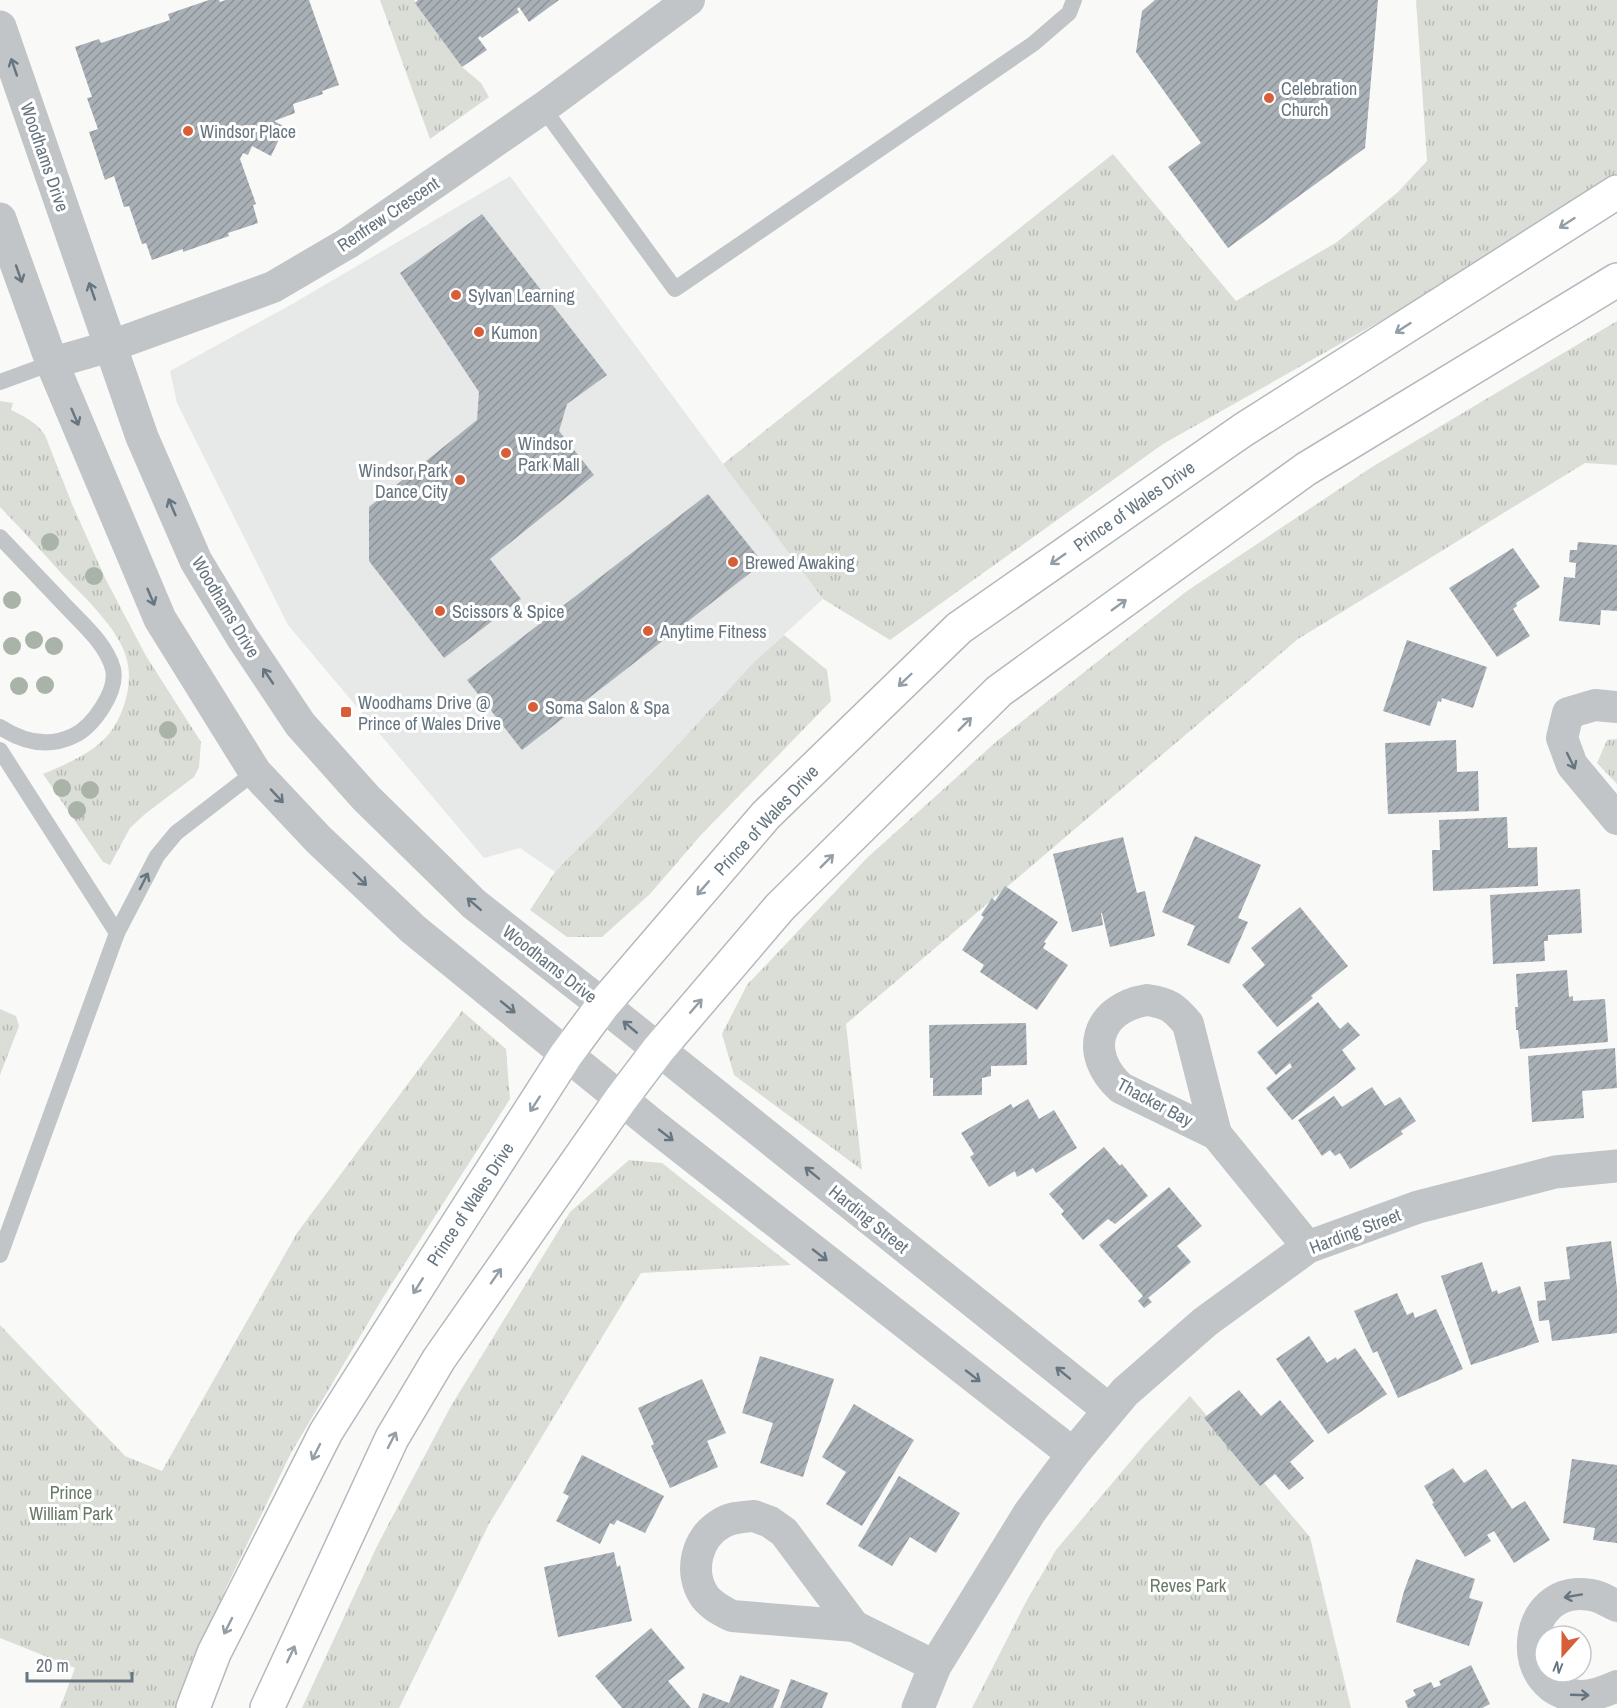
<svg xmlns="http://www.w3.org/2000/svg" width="1617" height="1708" viewBox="0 0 1617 1708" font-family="'Archivo Narrow',sans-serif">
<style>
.built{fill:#e7e8e8}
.grass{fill:url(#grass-tufts)}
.building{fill:url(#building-hatch)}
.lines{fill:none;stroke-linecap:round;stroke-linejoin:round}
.secondary-casing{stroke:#b3b9bd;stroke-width:36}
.service{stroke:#c1c5c8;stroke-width:16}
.minor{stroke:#c1c5c8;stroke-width:32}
.tertiary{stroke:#c1c5c8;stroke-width:33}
.secondary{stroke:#fff;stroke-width:33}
.tree{fill:#a9b3a7}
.oneway{stroke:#667580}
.oneway2{stroke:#949ea6}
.poi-dot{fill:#d85d39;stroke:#fff;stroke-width:2}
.labels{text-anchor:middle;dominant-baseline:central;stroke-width:6;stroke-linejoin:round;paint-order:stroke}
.poi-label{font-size:18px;fill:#667580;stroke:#fff;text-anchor:start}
.street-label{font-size:18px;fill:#667580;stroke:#fff}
.park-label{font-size:18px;fill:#687965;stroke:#fff}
</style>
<defs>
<pattern id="grass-tufts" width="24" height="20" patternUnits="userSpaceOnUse" patternTransform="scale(1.5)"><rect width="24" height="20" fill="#daded7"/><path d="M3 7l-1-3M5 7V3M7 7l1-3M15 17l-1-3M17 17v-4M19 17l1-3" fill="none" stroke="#b5b9b4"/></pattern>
<pattern id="building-hatch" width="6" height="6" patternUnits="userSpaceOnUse" patternTransform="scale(1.5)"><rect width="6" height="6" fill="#a9b0b6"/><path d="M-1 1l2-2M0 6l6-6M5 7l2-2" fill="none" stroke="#8d9499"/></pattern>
</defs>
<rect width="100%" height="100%" fill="#f9f9f8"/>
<!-- built -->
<polygon class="built" points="510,176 823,599 753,663 660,764 555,872 520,848 484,858 288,625 177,403 170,371 294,303"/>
<!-- grass -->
<g class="grass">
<polygon points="380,0 414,0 462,67 481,83 489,97 430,139"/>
<polygon points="1416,0 1617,0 1617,176 1393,314 1163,444 890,640 823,599 723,464 1113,154 1236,301 1337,242 1398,192 1427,161"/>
<polygon points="1617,321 1617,465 1585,463 1298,639 846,1024 862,1170 734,1075 722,1034 747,985 867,858 997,741 1187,591 1372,467"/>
<path d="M0,401L13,403L11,410C25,417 36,422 45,435L72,504L105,578L146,656L201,742L199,767L194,777L145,814L130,828L110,865L103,862L43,774C66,764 92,754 109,734C123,716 132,688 128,665C124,633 84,597 62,574C42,551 21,529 0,507Z"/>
<polygon points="784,635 827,670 831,701 700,836 650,894 602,937 567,937 530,910 555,872 660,764 753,663"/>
<polygon points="1617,739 1617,784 1597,763 1607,740"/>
<polygon points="0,1009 16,1016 19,1026 0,1075"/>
<polygon points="462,1011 506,1049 510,1099 384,1296 291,1453 225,1590 179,1708 60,1708 75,1668 0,1638 0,1325 125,1456 162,1471 297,1233"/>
<polygon points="629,1160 662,1163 791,1265 641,1273 489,1524 399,1708 302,1708 377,1546 451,1406 570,1212"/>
<polygon points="1190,1396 1310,1537 1351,1708 972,1708 1027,1600 1056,1550 1146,1443"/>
</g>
<!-- building -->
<g class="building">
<polygon points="209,0 219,0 220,2 226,0 309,0 339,85 322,91 323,94 293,104 295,113 274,121 285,127 271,156 252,146 248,155 243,153 240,159 256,204 253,205 258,223 228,233 229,236 183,252 183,249 152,260 146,243 142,244 129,206 124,207 114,176 105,180 89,132 98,129 87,98 92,97 75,47 99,39 101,43 170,20 168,14"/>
<polygon points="418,0 559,0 529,22 519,7 517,9 519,12 482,38 480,36 478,38 487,50 462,67 415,3"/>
<polygon points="1155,0 1378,0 1365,148 1228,248 1168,167 1201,143 1136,52 1142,11"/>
<polygon points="482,214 607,375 567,404 559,431 594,475 490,559 521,599 444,658 369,561 369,507 477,420 479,392 400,273"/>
<polygon points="708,494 763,563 522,750 467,680"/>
<polygon points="1578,542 1617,545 1617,611 1601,610 1600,625 1559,621 1564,577 1575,578 1576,563 1569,562 1570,550 1577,550"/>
<polygon points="1513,548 1540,587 1516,603 1517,606 1513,609 1530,636 1497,657 1449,588"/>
<polygon points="1407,640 1487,667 1473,708 1442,698 1441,702 1438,701 1430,726 1383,711"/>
<polygon points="1456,740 1457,772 1478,771 1479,811 1388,814 1385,743"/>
<polygon points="1507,817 1508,848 1537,847 1538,886 1433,891 1432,850 1440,850 1439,820"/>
<polygon points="1195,836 1261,865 1238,918 1248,922 1229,964 1187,945 1195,926 1162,912"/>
<polygon points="1123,837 1137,893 1145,891 1155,936 1110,947 1102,913 1101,913 1103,925 1072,932 1053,854"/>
<polygon points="1005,886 1058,922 1044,942 1046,943 1043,948 1068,965 1037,1010 980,972 984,965 962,950 984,917 981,915 992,898 995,901"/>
<polygon points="1580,889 1582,933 1548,935 1548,941 1544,941 1545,961 1493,964 1490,895"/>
<polygon points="1300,907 1348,966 1311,996 1313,998 1277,1027 1242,985 1265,965 1251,948"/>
<polygon points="1567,970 1569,997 1573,996 1573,1001 1605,999 1608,1042 1520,1049 1518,1030 1516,1030 1516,1026 1515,1007 1518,1007 1516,974"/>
<polygon points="1318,1002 1340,1029 1348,1022 1360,1035 1342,1050 1356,1069 1292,1120 1266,1088 1292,1067 1290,1063 1276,1075 1257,1052"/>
<polygon points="1026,1023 1027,1065 991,1066 991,1076 982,1078 982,1095 933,1096 933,1078 930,1078 930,1076 929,1025"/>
<polygon points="1615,1048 1617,1088 1582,1091 1584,1118 1532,1122 1528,1056"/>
<polygon points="1372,1087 1385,1106 1400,1097 1416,1121 1401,1131 1403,1134 1350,1169 1340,1153 1335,1156 1330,1150 1322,1156 1298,1120 1334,1096 1342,1107"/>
<polygon points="1028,1099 1039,1119 1054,1110 1077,1148 1036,1173 1033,1168 1017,1177 1015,1171 989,1187 970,1157 974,1154 961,1133 1011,1104 1013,1108"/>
<polygon points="1104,1147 1120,1166 1122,1164 1148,1196 1115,1224 1108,1219 1083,1240 1061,1214 1064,1211 1049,1194"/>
<polygon points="1169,1187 1202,1226 1177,1246 1191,1262 1148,1298 1152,1302 1144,1308 1138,1301 1143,1296 1099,1245"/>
<polygon points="1611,1241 1617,1288 1617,1333 1552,1341 1549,1320 1539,1321 1537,1301 1546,1300 1544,1282 1570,1279 1566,1247"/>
<polygon points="1482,1262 1492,1292 1497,1290 1498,1294 1520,1286 1539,1342 1471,1365 1441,1276"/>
<polygon points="1397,1293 1407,1315 1413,1312 1415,1318 1436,1309 1463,1369 1398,1398 1377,1351 1373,1353 1354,1311"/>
<polygon points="1309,1336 1327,1363 1336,1357 1337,1360 1355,1348 1387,1394 1328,1434 1276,1359"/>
<polygon points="760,1356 834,1379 803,1477 760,1463 773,1423 742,1413"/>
<polygon points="702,1379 726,1433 707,1441 718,1467 670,1488 651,1446 654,1444 638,1408"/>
<polygon points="1239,1390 1261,1416 1280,1400 1314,1441 1290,1462 1304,1478 1289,1490 1275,1474 1260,1486 1204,1418"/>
<polygon points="854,1404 914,1440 862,1526 826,1504 846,1472 822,1457"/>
<polygon points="582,1455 664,1496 645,1533 617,1520 614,1525 610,1523 600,1544 556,1521 569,1496 563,1493"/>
<polygon points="1572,1459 1617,1465 1617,1543 1593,1540 1595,1528 1563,1523"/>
<polygon points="1453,1468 1464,1483 1486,1469 1512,1509 1525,1501 1550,1540 1514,1563 1494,1531 1487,1535 1491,1541 1465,1557 1432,1504 1434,1503 1424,1486"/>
<polygon points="899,1476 960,1513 936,1553 910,1537 892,1566 858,1546"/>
<polygon points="614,1552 617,1567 620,1565 632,1621 558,1637 544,1567"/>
<polygon points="1416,1559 1475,1579 1469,1598 1483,1602 1469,1646 1396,1622 1404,1591"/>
<polygon points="651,1628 685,1668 668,1681 691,1708 622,1708 595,1676"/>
<polygon points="1471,1665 1490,1704 1482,1708 1408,1708 1405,1701 1416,1695 1413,1690 1431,1682 1434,1688 1441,1685 1439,1681"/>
<polygon points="740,1675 780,1690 773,1708 698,1708 703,1693 729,1703"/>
<polygon points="791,1679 828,1693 822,1708 780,1708"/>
</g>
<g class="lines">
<defs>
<g id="secondary">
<polyline points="193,1708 214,1653 326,1432 441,1250 566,1055 603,1005 766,815 959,628 1243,430 1617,192"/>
<polyline points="267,1708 392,1438 439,1359 621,1099 658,1050 780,907 999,691 1306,469 1617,280"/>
</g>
</defs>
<!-- secondary casing -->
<use href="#secondary" class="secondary-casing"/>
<!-- service -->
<g class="service">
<polyline points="543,108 675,289 1033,44 1069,13 1074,0"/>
<polyline points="0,382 52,363"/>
<path d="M0,537C20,558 40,579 60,600C78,620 106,642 113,669C118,691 93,727 73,736C48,748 23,742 0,727"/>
<polyline points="0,750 117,933"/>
<polyline points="0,1255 117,933 157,856 176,833 255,772"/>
</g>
<!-- minor -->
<g class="minor">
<polyline points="52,363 111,346 273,287 348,243 468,160 543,108 689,0"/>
<polyline points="1617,707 1595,705 1568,713 1562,738 1572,765 1617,819"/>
<path d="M1147,1000C1168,1003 1174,1007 1188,1024L1216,1134L1121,1088C1083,1054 1096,1008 1147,1000Z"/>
<polyline points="1216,1134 1308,1247"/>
<path d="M754,1516L770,1522L784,1532L854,1626L732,1616C722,1611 712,1606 705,1597C688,1573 696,1537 722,1523C732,1517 743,1517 754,1516Z"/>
<path d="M1617,1606C1609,1602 1600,1596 1591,1595C1520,1582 1511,1695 1581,1696C1594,1696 1606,1691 1617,1686"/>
<polyline points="854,1626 935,1666"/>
</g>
<!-- tertiary -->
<g class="tertiary">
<polyline points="0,27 142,437 196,561 242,637 300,724 366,798 474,904 603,1005 1109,1410"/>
<polyline points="0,219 52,363 160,619 255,772 318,839 413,929 653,1125 1073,1454"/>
<polyline points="918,1708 935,1666 1030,1512 1073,1454 1125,1392 1205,1322 1308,1247 1418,1207 1555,1172 1617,1166"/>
</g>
<!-- secondary -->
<use href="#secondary" class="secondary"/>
</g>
<!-- trees -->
<g class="tree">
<circle cx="50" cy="542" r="9"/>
<circle cx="94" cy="576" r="9"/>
<circle cx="12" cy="600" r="9"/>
<circle cx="34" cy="640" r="9"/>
<circle cx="12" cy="646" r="9"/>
<circle cx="54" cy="646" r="9"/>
<circle cx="45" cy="685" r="9"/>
<circle cx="19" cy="686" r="9"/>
<circle cx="168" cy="730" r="9"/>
<circle cx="62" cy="788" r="9"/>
<circle cx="90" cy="790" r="9"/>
<circle cx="77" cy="810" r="9"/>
</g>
<!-- one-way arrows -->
<defs><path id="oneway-shaft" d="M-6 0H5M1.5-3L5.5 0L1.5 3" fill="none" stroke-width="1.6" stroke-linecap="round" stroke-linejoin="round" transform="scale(1.5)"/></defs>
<g class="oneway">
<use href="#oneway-shaft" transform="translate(14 67) rotate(-109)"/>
<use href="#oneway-shaft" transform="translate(19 274) rotate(71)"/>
<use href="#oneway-shaft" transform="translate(92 291) rotate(-109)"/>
<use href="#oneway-shaft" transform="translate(75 417) rotate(67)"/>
<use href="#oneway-shaft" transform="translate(172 507) rotate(-113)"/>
<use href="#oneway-shaft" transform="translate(151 597) rotate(67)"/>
<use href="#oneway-shaft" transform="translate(268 676) rotate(-124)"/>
<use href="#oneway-shaft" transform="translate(1571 761) rotate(64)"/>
<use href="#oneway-shaft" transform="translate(277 796) rotate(47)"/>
<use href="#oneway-shaft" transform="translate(360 879) rotate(44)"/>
<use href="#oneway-shaft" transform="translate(144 881) rotate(-63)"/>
<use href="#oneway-shaft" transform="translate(474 904) rotate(-139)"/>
<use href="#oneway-shaft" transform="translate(508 1007) rotate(39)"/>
<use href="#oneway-shaft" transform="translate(630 1027) rotate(-140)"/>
<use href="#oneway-shaft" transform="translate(666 1135) rotate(38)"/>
<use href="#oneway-shaft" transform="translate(812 1173) rotate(-141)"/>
<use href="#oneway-shaft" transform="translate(820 1255) rotate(38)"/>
<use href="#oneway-shaft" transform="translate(1063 1373) rotate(-141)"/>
<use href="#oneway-shaft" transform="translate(973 1376) rotate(38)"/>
<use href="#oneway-shaft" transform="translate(1573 1596) rotate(170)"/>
<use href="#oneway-shaft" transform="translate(1580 1695) rotate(2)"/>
</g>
<g class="oneway2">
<use href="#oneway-shaft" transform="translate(1567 223) rotate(147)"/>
<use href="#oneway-shaft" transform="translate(1403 328) rotate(147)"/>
<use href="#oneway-shaft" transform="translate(1058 559) rotate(145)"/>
<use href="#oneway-shaft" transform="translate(1119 605) rotate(-36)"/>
<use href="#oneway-shaft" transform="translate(905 680) rotate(136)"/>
<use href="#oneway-shaft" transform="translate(965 724) rotate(-45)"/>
<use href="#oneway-shaft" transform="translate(827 861) rotate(-45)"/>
<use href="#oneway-shaft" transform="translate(703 888) rotate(131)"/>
<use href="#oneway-shaft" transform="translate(696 1006) rotate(-49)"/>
<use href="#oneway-shaft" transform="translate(535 1104) rotate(123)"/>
<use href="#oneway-shaft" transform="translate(496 1276) rotate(-55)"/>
<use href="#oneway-shaft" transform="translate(418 1286) rotate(122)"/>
<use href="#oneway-shaft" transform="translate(392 1440) rotate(-63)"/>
<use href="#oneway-shaft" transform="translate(316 1452) rotate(117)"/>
<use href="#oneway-shaft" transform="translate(228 1626) rotate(117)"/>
<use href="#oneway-shaft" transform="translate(291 1654) rotate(-65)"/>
</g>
<!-- markers -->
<g class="poi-dot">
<circle cx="1269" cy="98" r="6"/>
<circle cx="188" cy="131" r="6"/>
<circle cx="456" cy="295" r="6"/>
<circle cx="479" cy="332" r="6"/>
<circle cx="506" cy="453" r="6"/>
<circle cx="460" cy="480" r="6"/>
<circle cx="733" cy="562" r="6"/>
<circle cx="440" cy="611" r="6"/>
<circle cx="648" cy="631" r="6"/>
<circle cx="533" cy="707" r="6"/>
<rect x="340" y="706" width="12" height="12" rx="3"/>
</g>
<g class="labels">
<!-- poi labels -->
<g class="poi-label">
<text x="1281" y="88">Celebration<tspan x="1281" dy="21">Church</tspan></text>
<text x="200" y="131">Windsor Place</text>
<text x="468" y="295">Sylvan Learning</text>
<text x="491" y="332">Kumon</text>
<text x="518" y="443">Windsor<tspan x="518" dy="21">Park Mall</tspan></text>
<text x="448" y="470" text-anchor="end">Windsor Park<tspan x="448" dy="21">Dance City</tspan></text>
<text x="745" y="562">Brewed Awaking</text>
<text x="452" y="611">Scissors &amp; Spice</text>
<text x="660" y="631">Anytime Fitness</text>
<text x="358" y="702">Woodhams Drive @<tspan x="358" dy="21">Prince of Wales Drive</tspan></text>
<text x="545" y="707">Soma Salon &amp; Spa</text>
</g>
<!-- street labels -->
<g class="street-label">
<text transform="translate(45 157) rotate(71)">Woodhams Drive</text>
<text transform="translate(388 214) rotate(-34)">Renfrew Crescent</text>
<text transform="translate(1134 506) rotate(-35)">Prince of Wales Drive</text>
<text transform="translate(226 607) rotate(59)">Woodhams Drive</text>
<text transform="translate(766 820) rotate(-47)">Prince of Wales Drive</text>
<text transform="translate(550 964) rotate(38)">Woodhams Drive</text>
<text transform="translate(1155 1102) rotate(28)">Thacker Bay</text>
<text transform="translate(470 1204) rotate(-57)">Prince of Wales Drive</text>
<text transform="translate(869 1219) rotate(39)">Harding Street</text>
<text transform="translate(1355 1231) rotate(-21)">Harding Street</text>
</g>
<!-- park labels -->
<g class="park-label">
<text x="71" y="1492">Prince<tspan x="71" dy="21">William Park</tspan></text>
<text x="1188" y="1585">Reves Park</text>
</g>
</g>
<!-- north arrow -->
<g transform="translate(1563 1654) rotate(201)"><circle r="28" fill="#ffffff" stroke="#c2c8cc" stroke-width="1.5"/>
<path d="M0-4.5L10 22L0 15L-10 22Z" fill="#d85d39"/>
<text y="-9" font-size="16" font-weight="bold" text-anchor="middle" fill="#667580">N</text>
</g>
<!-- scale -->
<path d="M27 1672v9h105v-9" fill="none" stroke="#667580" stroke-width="3"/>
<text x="36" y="1672" font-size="18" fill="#667580" stroke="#ffffff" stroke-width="4.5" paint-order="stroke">20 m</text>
</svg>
